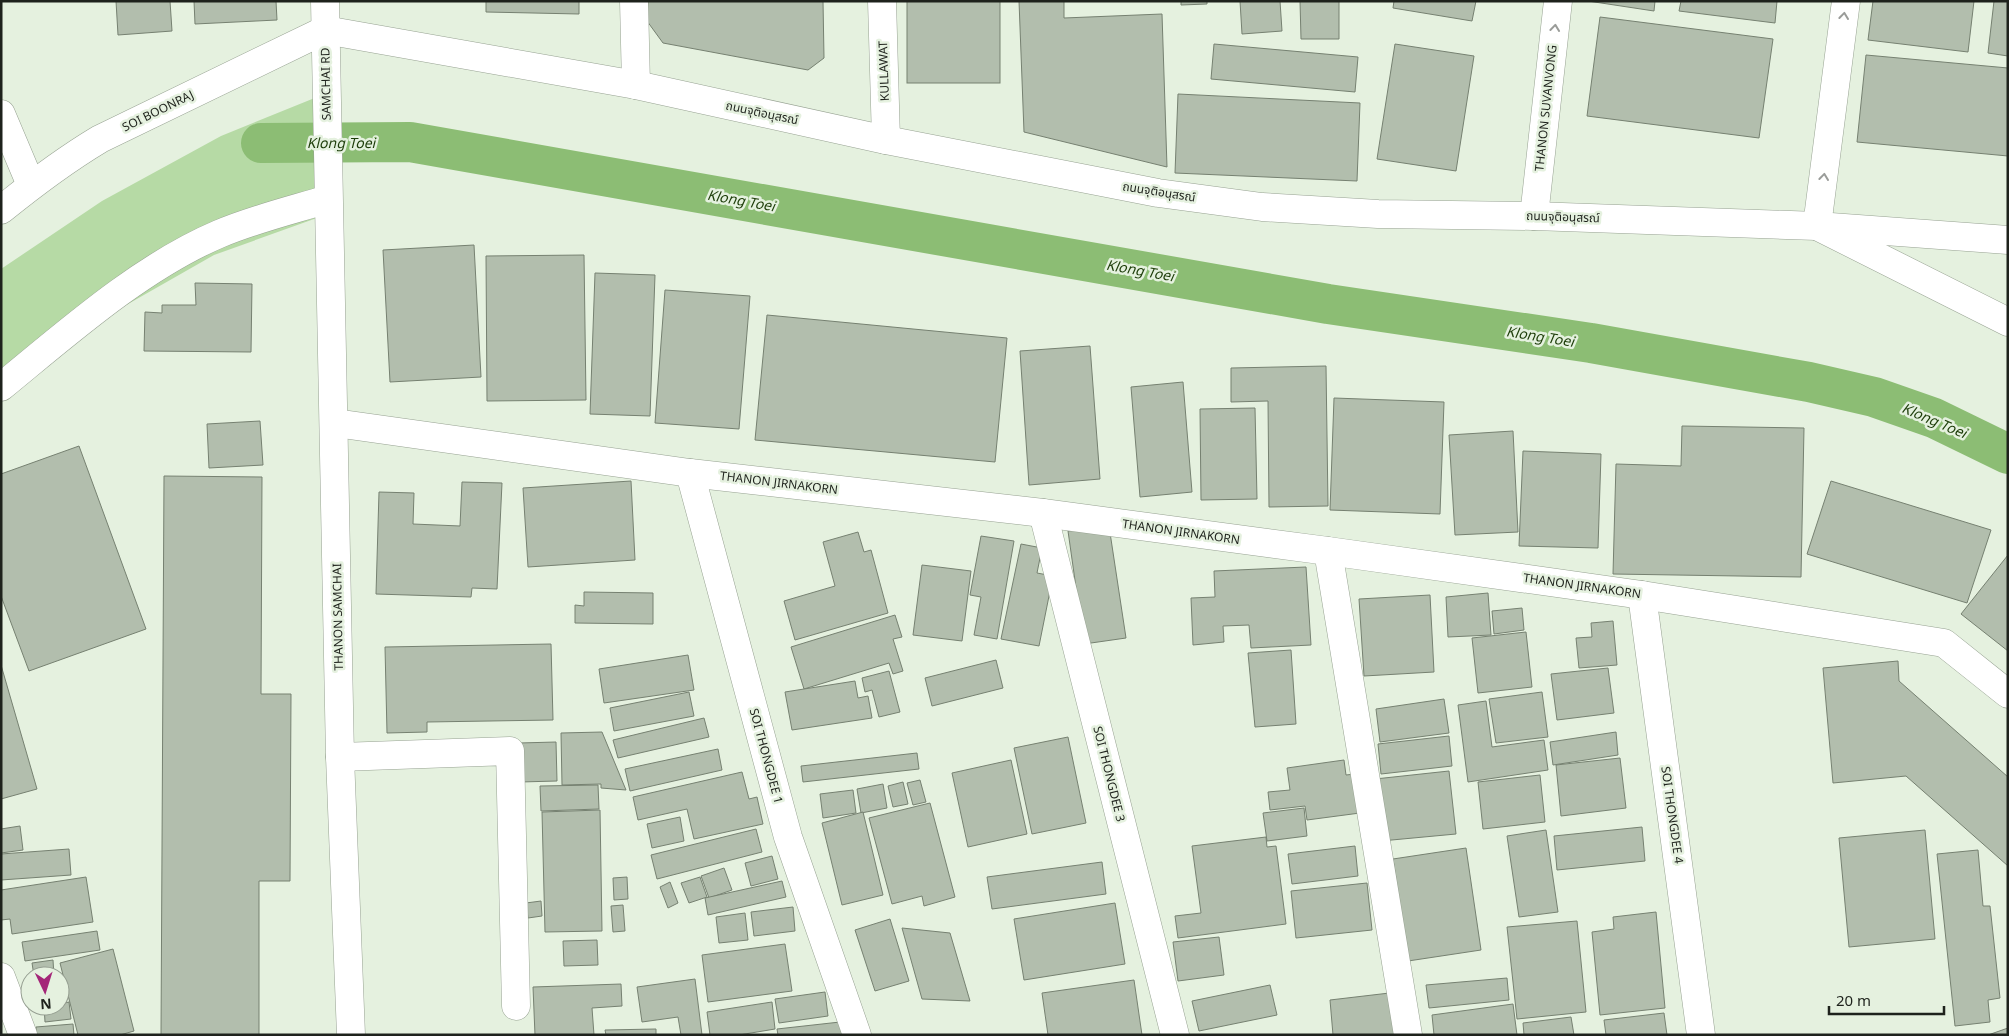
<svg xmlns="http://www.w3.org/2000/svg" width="2009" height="1036" viewBox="0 0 2009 1036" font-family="Georgia,'Noto Sans Thai',serif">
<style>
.green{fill:#b6daa5}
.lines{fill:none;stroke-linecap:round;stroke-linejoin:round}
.canal{stroke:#8cbd74;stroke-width:40}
.building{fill:#b2bead;stroke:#768171}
.minor-casing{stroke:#97a292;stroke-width:29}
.minor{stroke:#fff;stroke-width:28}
.oneway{stroke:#9a9c99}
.labels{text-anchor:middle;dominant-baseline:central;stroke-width:5;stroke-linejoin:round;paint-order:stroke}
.street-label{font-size:12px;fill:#1e221c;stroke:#e5f1df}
.water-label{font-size:14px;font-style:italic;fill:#1c3c08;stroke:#e5f1df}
</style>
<rect width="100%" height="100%" fill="#e5f1df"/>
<!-- green -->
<polygon class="green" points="327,93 328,214 214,255 114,312 1,399 1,269 102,201 221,136"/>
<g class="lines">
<!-- canal -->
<polyline class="canal" points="261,143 410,142 1328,304 1591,343 1809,382 1874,397 1934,418 2008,454"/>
</g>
<!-- building -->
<g class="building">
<polygon points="116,1 170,1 172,31 118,35"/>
<polygon points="194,1 276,1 277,20 195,24"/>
<polygon points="486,1 579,1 579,14 486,12"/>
<polygon points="648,1 823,1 824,58 808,70 663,43 647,21"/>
<rect x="907" y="1" width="93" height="82"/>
<polygon points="1019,1 1064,1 1064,18 1162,14 1167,167 1024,132"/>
<polygon points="1181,1 1207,1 1207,4 1181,5"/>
<polygon points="1240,1 1280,1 1282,31 1242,34"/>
<polygon points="1300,1 1339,1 1339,39 1301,39"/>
<polygon points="1394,1 1476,1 1472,21 1393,8"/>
<polygon points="1588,1 1655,1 1654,11"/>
<polygon points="1681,1 1777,1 1775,23 1679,11"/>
<polygon points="1873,1 1974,1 1968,52 1868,40"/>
<polygon points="1994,1 2008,1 2008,56 1988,53"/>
<polygon points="1600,17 1773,39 1759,138 1587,116"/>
<polygon points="1214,44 1358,57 1355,92 1211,79"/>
<polygon points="1395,44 1474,56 1456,171 1377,159"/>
<polygon points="1866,55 2008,68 2008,156 1857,142"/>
<polygon points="1178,94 1360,103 1357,181 1175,173"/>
<polygon points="474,245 481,377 390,382 383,250"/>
<polygon points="584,255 586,400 487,401 486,256"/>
<polygon points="595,273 655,275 650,416 590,414"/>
<polygon points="195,283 252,284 251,352 144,351 145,312 162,313 162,305 196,305"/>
<polygon points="665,290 750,296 739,429 655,423"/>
<polygon points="767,315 1007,338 995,462 755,440"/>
<polygon points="1090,346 1100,479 1029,485 1020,351"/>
<polygon points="1326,366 1328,506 1269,507 1268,401 1231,402 1231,368"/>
<polygon points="1183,382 1192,492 1140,497 1131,387"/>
<polygon points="1334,398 1444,402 1440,514 1330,510"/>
<polygon points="1255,408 1257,499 1201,500 1200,409"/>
<polygon points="260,421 263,465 209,468 207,424"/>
<polygon points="1682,426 1804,428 1801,577 1613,574 1616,464 1681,466"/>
<polygon points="1513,431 1518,532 1455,535 1449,435"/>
<polygon points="79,446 146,629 29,671 1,596 1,474"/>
<polygon points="1523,451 1601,454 1598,548 1519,546"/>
<polygon points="164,476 262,477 261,694 291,694 290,881 259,881 259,1035 161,1035"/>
<polygon points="631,481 635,560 528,567 523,488"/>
<polygon points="1831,481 1991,530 1967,603 1807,554"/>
<polygon points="462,482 502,483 497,589 472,588 471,597 376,594 379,492 414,493 413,524 460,526"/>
<polygon points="1109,526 1126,638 1084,644 1068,531"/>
<polygon points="858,532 864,552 871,550 888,613 795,640 784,601 835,586 823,542"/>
<polygon points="981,536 1014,541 997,639 974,635 981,597 970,595"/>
<polygon points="1021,544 1042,548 1037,573 1053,576 1039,646 1001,639"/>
<polygon points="2008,555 2008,651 1961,614"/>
<polygon points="922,565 971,571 962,641 913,635"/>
<polygon points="1306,567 1311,645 1251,648 1249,625 1223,626 1224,642 1193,645 1191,598 1215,597 1214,571"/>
<polygon points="584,592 653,593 653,624 575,623 575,605 584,606"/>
<polygon points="1488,593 1491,635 1448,637 1446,597"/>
<polygon points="1430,595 1434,672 1364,676 1359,599"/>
<polygon points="1522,608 1524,630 1494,634 1492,611"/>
<polygon points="895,615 902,637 893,639 903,671 893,674 889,663 804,689 791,647"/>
<polygon points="1613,621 1617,665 1579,668 1576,638 1592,637 1591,623"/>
<polygon points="1526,632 1532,687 1478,693 1472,638"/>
<polygon points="551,644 553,720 427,722 427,732 387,733 385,647"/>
<polygon points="1291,650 1296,724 1255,727 1248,653"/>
<polygon points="688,655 694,690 604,703 599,669"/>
<polygon points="996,660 1003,688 932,706 925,678"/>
<polygon points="1898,661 1899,681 2008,777 2008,866 1906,776 1833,783 1823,668"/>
<polygon points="1,665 37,789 1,799"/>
<polygon points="1608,668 1614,713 1557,720 1551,674"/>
<polygon points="889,671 900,712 879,717 872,690 865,692 862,678"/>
<polygon points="855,681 858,698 868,696 872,718 792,730 785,692"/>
<polygon points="689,692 694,716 614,731 610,708"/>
<polygon points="1542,692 1548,737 1496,743 1489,699"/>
<polygon points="1444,699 1449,733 1380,742 1376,709"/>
<polygon points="1486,701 1492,747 1544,740 1548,770 1468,782 1458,705"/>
<polygon points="704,718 709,737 618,758 613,740"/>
<polygon points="602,732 626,790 601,788 601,784 562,785 561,733"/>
<polygon points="1616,732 1618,755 1553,765 1550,742"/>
<polygon points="1449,736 1452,766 1381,774 1378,744"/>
<polygon points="1068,737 1086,823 1032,834 1014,748"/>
<polygon points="556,742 557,781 520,782 519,743"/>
<polygon points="718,749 722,770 630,791 625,769"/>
<polygon points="917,753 919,769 803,782 801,766"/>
<polygon points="1620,758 1626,808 1561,816 1556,765"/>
<polygon points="1011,760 1027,834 968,847 952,773"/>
<polygon points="1344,760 1346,775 1355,774 1360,813 1307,820 1305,806 1270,810 1268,792 1290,790 1287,768"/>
<polygon points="1449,771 1456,834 1381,841 1375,779"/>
<polygon points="742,772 749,799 757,797 763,824 694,839 687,809 638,820 633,797"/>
<polygon points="1540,775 1545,822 1483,829 1478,782"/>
<polygon points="920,780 926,802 913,805 907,783"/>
<polygon points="903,782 908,804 893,807 888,786"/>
<polygon points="883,784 887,808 861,813 857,789"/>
<polygon points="598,785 599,809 541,811 540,786"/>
<polygon points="853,790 856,813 823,818 820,794"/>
<polygon points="930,803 955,897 924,906 922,896 892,904 869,818"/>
<polygon points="1304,808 1307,836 1267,841 1263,813"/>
<polygon points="600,810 602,931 545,932 542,812"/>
<polygon points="863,812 883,895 842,905 822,823"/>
<polygon points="680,817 684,841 652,848 647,824"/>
<polygon points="20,826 23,850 1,853 1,829"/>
<polygon points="1642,827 1645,861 1557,870 1554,836"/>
<polygon points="756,829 762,852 657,879 651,855"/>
<polygon points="1546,830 1558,912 1519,917 1507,836"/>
<polygon points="1925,830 1935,939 1849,947 1839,838"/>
<polygon points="1266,837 1267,847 1276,846 1286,924 1178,938 1175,916 1201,913 1192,846"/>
<polygon points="1355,846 1358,876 1292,884 1288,854"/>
<polygon points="1466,848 1481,950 1408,961 1393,859"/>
<polygon points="69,849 71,875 1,880 1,854"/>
<polygon points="1978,850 1983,906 1990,906 2000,998 1988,1000 1990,1022 1955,1026 1937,854"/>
<polygon points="772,856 778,879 751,886 745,863"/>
<polygon points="1102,862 1106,894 992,909 987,877"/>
<polygon points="724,868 732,890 709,898 701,876"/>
<polygon points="86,877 93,922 12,934 10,919 1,920 1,890"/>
<polygon points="627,877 628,899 614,900 613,878"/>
<polygon points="700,877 707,897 689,903 681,883"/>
<polygon points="782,881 786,897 708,915 705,898"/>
<polygon points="670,882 678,903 668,908 660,887"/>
<polygon points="1367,883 1372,930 1296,938 1291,891"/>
<polygon points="541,901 542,916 528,918 526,903"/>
<polygon points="1115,903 1125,964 1024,980 1014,919"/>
<polygon points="623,905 625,931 613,932 611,906"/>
<polygon points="793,907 795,931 754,936 751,912"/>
<polygon points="1656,912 1665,1008 1600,1015 1592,932 1614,929 1613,917"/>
<polygon points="745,913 748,940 719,943 716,917"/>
<polygon points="890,919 909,981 875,991 855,930"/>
<polygon points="1577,921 1586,1012 1517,1019 1507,927"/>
<polygon points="902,928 950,933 970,1001 922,999"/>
<polygon points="97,931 100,950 25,961 22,942"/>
<polygon points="1219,937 1224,975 1178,981 1173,942"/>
<polygon points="597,940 598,965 564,966 563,941"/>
<polygon points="785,944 792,991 708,1002 702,955"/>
<polygon points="113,949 134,1031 120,1035 78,1035 60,963"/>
<polygon points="53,960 54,976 34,976 32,963"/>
<polygon points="1507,978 1509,1000 1429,1008 1426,985"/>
<polygon points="695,979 702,1035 681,1035 678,1017 642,1022 637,987"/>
<polygon points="1134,980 1142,1035 1048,1035 1042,993"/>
<polygon points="621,984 622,1006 592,1008 594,1035 535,1035 533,987"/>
<polygon points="1270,985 1277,1015 1199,1031 1192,1001"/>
<polygon points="825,992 828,1016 779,1023 775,999"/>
<polygon points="1398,992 1403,1035 1333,1035 1330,1000"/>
<polygon points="69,1002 71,1019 45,1022 44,1006 60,1006 60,1004"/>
<polygon points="772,1002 775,1029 739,1035 710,1035 707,1012"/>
<polygon points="1513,1004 1517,1035 1434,1035 1432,1015"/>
<polygon points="1664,1013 1667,1035 1606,1035 1604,1020"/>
<polygon points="1571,1017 1574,1035 1524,1035 1523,1023"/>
<polygon points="840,1022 842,1035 778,1035 777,1029"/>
<polygon points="73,1024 74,1035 36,1035 36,1027"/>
<polygon points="2008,1028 2008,1035 1988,1035"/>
<polygon points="656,1029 656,1035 606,1035 605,1030"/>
</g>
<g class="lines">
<defs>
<g id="minor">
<polyline points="325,1 340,757 351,1035"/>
<polyline points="634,1 636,85"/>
<polyline points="882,1 886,140"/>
<polyline points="1846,1 1817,226 2008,322"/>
<polyline points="325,30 636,85 886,140 1158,193 1262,207 1378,214 1534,216 1817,226 2008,240"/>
<polyline points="1,114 31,185"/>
<path d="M1,210C33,184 65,160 100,139L325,30"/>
<polyline points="1534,216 1558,1"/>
<path d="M1,387C67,333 141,267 219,234C254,219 292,210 328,199"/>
<polyline points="335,423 690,473 1043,513 1328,551 1642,595 1944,643 2008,694"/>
<polyline points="690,473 788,837 857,1035"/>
<polyline points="1043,513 1175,1035"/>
<polyline points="1328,551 1408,1035"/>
<polyline points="1642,595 1701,1035"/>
<polyline points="340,757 510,751 516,1006"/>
<polyline points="1,977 23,1035"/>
</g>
</defs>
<!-- minor casing -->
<use href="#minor" class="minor-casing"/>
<!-- minor -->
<use href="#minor" class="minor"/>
</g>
<!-- one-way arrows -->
<defs><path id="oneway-chevron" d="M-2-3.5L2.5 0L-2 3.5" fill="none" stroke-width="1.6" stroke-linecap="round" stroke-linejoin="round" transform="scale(1.25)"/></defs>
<g class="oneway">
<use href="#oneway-chevron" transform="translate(1844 16) rotate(-83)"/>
<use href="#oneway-chevron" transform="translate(1555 28) rotate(-84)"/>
<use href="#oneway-chevron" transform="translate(1824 177) rotate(-83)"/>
</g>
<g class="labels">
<!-- street labels -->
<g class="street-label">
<text transform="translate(884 71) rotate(-92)">KULLAWAT</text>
<text transform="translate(326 84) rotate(-91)">SAMCHAI RD</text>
<text transform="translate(1546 108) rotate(-84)">THANON SUVANVONG</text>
<text transform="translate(158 111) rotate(-26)">SOI BOONRAJ</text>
<text transform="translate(762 113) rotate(12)">ถนนจุติอนุสรณ์</text>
<text transform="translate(1159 192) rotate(9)">ถนนจุติอนุสรณ์</text>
<text transform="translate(1563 217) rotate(2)">ถนนจุติอนุสรณ์</text>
<text transform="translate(779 483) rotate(7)">THANON JIRNAKORN</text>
<text transform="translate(1181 532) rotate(8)">THANON JIRNAKORN</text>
<text transform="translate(1582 586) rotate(8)">THANON JIRNAKORN</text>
<text transform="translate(338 617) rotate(-91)">THANON SAMCHAI</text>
<text transform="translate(766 756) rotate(75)">SOI THONGDEE 1</text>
<text transform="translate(1109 774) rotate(76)">SOI THONGDEE 3</text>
<text transform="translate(1672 815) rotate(82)">SOI THONGDEE 4</text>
</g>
<!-- water labels -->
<g class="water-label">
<text x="341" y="143">Klong Toei</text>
<text transform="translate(741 201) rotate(10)">Klong Toei</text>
<text transform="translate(1140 271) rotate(10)">Klong Toei</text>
<text transform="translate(1540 337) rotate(9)">Klong Toei</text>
<text transform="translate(1934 421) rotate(23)">Klong Toei</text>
</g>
</g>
<!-- border -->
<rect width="2009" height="1036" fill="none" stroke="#1e221c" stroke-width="5"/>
<!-- north arrow -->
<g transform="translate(45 991) rotate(176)"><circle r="24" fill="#e5f1df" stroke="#959e91"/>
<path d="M0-4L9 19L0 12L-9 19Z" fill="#a42678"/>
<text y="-8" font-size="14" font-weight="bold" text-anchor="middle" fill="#1e221c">N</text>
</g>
<!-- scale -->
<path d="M1829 1006v8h115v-8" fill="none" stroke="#1e221c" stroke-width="2.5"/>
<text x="1836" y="1006" font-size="15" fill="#1e221c" stroke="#e5f1df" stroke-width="4" paint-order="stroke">20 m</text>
</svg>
